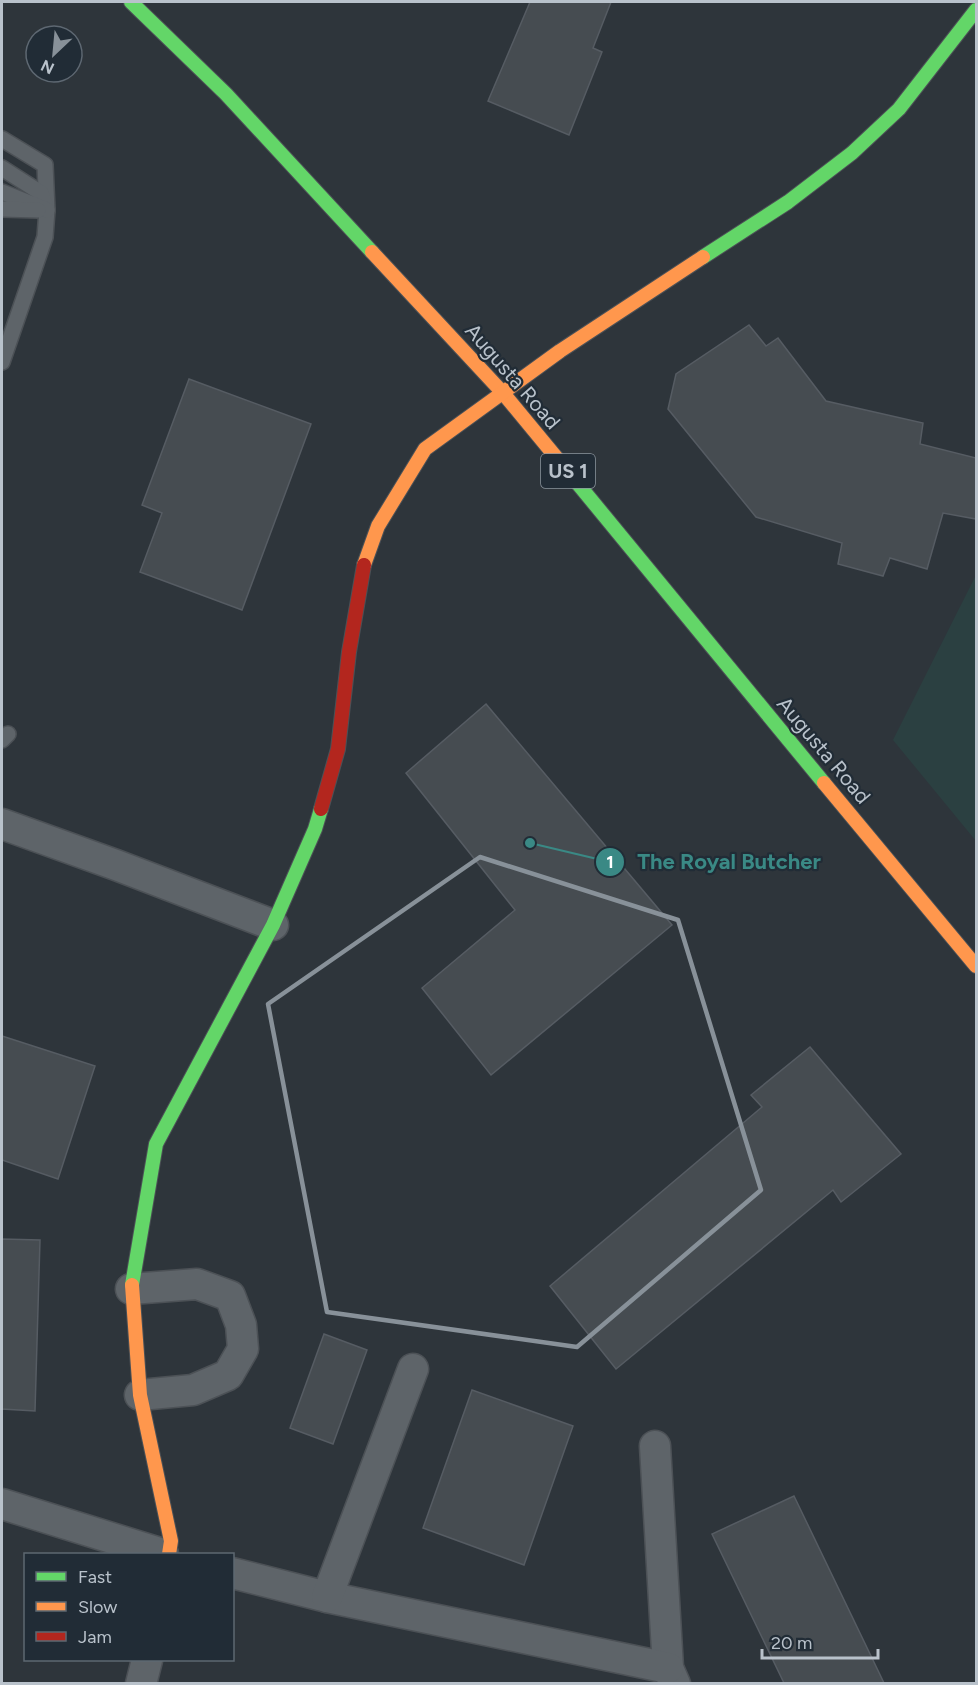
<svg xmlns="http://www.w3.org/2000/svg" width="978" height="1685" viewBox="0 0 978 1685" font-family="Figtree,sans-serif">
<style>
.green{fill:#2b4041}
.building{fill:#464c51;stroke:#565c63;stroke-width:1.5}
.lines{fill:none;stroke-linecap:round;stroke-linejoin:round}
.lane-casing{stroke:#4c5156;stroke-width:18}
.street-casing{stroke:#4c5156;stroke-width:33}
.fast-casing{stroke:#4c5156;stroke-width:16}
.slow-casing{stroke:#4c5156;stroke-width:16}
.jam-casing{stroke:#4c5156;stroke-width:16}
.lane{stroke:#5e6469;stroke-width:15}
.street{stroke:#5e6469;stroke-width:30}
.fast{stroke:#63d668;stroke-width:14}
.slow{stroke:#ff974d;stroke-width:14}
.jam{stroke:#b3261e;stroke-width:14}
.marked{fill:none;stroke:#889199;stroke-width:4.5;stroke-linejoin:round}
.labels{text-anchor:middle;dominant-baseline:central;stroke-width:4.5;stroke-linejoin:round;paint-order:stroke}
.shield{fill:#212c36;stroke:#8b959e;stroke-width:1.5}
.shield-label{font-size:20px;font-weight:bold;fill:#b9c2cb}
.street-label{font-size:21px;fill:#b9c2cb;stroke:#212c36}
.leader{fill:none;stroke:#3a8985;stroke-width:2}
.callout-dot{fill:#3a8985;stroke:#212c36;stroke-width:2}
.mark-label{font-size:18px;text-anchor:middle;font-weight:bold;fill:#fff}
.callout-label{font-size:22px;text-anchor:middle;font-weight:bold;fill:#3a8985;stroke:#212c36;stroke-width:4.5;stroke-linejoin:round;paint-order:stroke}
</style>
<rect width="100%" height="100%" fill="#2e353b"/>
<!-- green -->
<polygon class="green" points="976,575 976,841 893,740"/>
<!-- building -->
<g class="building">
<polygon points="530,2 611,2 593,48 602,52 569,135 488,101"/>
<polygon points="749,325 766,346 778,338 826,401 923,423 920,444 976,458 976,519 943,513 927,569 890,558 883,576 838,564 842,543 756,517 668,409 676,374"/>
<polygon points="189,379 311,424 242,610 140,572 162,513 142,505"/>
<polygon points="486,704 672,925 491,1075 422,988 515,910 406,773"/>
<polygon points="2,1036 95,1066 58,1179 2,1160"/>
<polygon points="810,1047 901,1154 841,1202 833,1190 616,1369 550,1286 762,1107 751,1095"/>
<polygon points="2,1239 40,1240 35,1411 2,1409"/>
<polygon points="324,1334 367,1350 333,1444 290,1428"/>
<polygon points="472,1390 573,1426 524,1565 423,1528"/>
<polygon points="794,1496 884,1683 784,1683 712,1534"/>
</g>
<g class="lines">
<defs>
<g id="lane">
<polyline points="2,139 45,165 47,210 45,237 2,362"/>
<polyline points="2,168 41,193 45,204"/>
<polyline points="2,192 47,210"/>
<polyline points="2,209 38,210"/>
<polyline points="2,740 8,734"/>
</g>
<g id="street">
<polyline points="2,824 116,865 273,925"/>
<polyline points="131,1289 197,1284 230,1296 241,1325 243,1349 228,1375 193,1390 140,1395"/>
<polyline points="655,1446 668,1668 675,1684"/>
<polyline points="2,1504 163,1554"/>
<polyline points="232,1573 327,1597 668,1668"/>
<polyline points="327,1597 413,1369"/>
<polyline points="141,1684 147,1660"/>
</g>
<g id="fast">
<polyline points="131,2 226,94 372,252"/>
<polyline points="703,257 788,202 852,153 899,109 976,10"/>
<polyline points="560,462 824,783"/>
<polyline points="132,1285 156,1144 273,925 315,829 321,809"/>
</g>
<g id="slow">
<polyline points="372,252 503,393 560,462"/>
<polyline points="364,565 378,526 425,449 560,351 703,257"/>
<polyline points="824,783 976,966"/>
<polyline points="132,1285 140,1395 171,1541 169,1554"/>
</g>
<polyline id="jam" points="321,809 338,749 349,652 364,565"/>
</defs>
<!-- lane casing -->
<use href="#lane" class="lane-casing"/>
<!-- street casing -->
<use href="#street" class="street-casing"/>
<!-- fast casing -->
<use href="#fast" class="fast-casing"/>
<!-- slow casing -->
<use href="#slow" class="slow-casing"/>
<!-- jam casing -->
<use href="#jam" class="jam-casing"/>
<!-- lane -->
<use href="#lane" class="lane"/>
<!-- street -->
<use href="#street" class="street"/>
<!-- fast -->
<use href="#fast" class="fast"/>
<!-- slow -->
<use href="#slow" class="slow"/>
<!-- jam -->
<use href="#jam" class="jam"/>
</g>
<!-- marked area -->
<path class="marked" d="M480,857L678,920L761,1190L577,1347L327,1312L268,1004Z"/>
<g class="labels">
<!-- shield labels -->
<rect class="shield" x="541" y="454" width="54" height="34" rx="4.5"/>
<g class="shield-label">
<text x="568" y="471">US 1</text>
</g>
<!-- street labels -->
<g class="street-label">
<text transform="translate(513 376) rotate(49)">Augusta Road</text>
<text transform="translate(824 750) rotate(50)">Augusta Road</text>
</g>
</g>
<!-- callouts -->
<path class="leader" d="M530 843L610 862"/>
<g class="callout-dot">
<circle cx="530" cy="843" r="6"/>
<circle cx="610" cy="862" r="15"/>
</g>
<g class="mark-label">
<text x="610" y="868">1</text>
</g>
<g class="callout-label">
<text x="729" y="869">The Royal Butcher</text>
</g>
<!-- border -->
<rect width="978" height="1685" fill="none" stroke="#b9c2cb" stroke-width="6"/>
<!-- legend -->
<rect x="24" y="1553" width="210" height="108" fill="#212c36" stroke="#5e6872" stroke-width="1.5"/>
<rect x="36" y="1572" width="30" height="9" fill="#63d668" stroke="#5e6872" stroke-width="1.5"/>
<text x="78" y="1583" font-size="18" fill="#b9c2cb">Fast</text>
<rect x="36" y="1602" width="30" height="9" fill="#ff974d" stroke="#5e6872" stroke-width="1.5"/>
<text x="78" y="1613" font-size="18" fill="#b9c2cb">Slow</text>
<rect x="36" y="1632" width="30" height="9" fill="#b3261e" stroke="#5e6872" stroke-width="1.5"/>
<text x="78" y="1643" font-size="18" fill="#b9c2cb">Jam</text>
<!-- north arrow -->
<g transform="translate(54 54) rotate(206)"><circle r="28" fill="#212c36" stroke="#5e6872" stroke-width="1.5"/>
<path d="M0-4.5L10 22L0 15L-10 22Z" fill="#889199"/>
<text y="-9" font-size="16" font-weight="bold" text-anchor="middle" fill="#b9c2cb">N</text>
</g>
<!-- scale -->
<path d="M762 1649v9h116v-9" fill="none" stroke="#b9c2cb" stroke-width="3"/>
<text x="771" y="1649" font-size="18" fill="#b9c2cb" stroke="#212c36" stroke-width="4.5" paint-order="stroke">20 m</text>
</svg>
